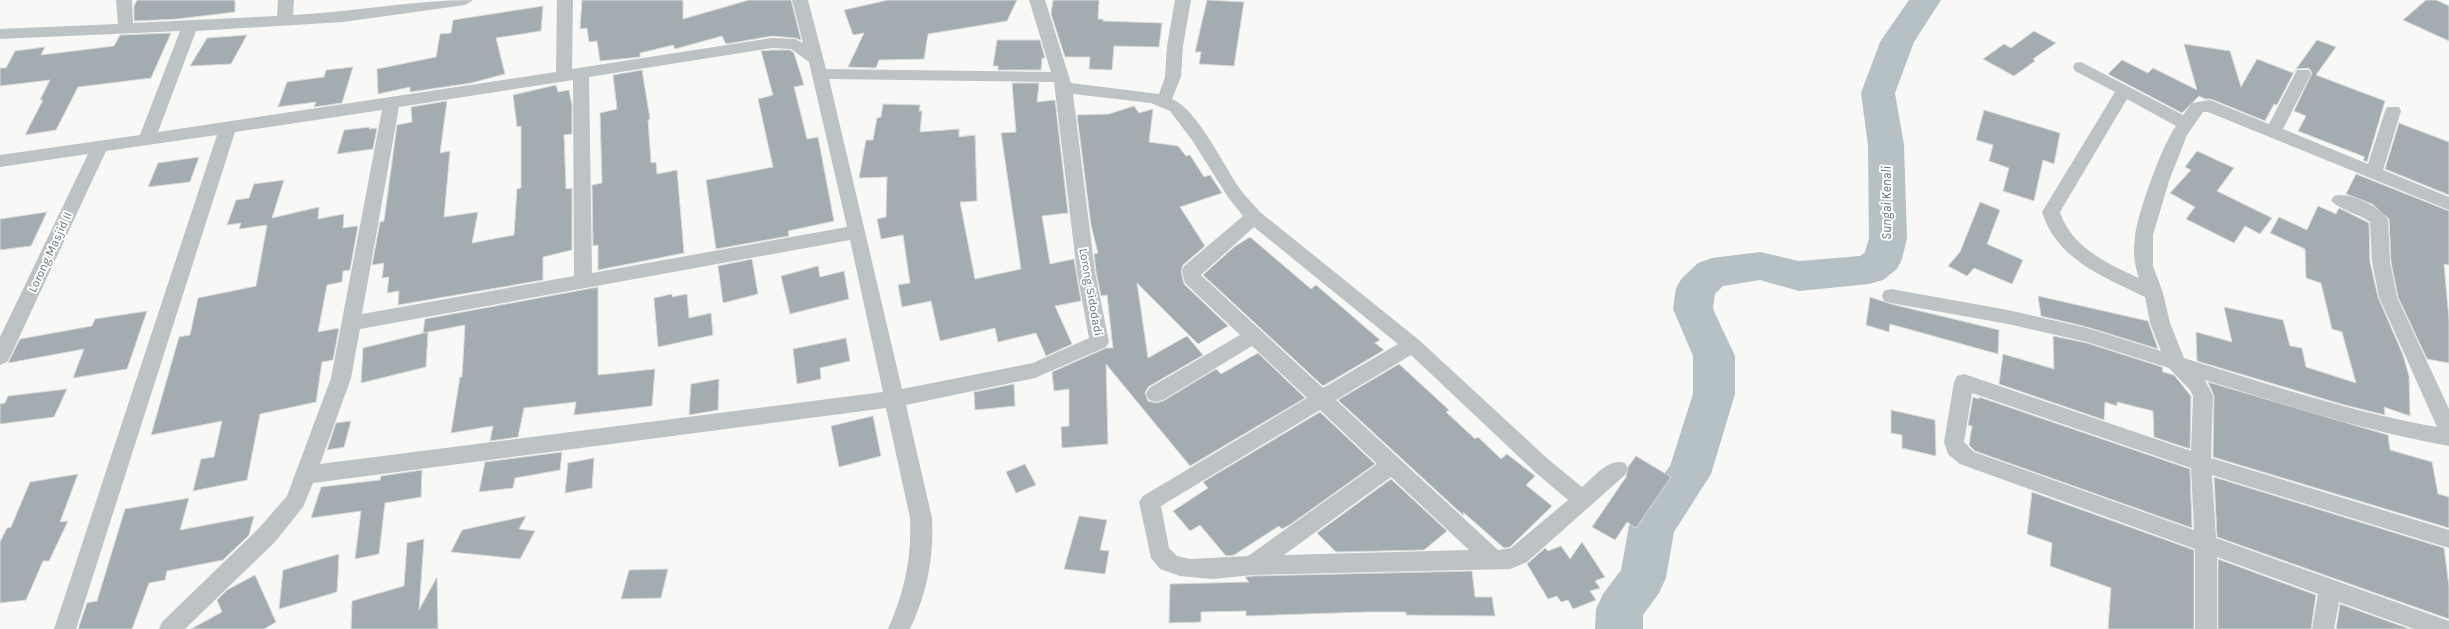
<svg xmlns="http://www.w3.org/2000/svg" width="2449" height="629" viewBox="0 0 2449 629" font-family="Karla,sans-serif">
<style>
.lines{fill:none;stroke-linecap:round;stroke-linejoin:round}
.river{fill:#b5c1c4;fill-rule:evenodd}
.building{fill:#a3acb0;stroke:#dadad8}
.street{fill:#bdc2c5;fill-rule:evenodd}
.labels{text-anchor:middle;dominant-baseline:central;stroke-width:4;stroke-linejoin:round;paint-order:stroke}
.street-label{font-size:12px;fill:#66767d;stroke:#fff}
.water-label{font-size:13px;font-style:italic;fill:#607478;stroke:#fff}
</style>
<rect width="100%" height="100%" fill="#f8f8f6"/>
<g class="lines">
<!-- river -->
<polygon class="river" points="1909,0 1941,0 1914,42 1895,93 1904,145 1907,238 1902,259 1897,269 1883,280 1869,284 1799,291 1760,280 1723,286 1715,294 1713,309 1735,356 1735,394 1711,474 1674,532 1666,578 1659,593 1643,615 1643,629 1595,629 1596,609 1603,594 1621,570 1629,526 1636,512 1670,466 1693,394 1693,356 1673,309 1676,288 1682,278 1698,263 1712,258 1760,252 1799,261 1860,256 1865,252 1869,238 1868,145 1861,93 1880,42"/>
</g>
<!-- building -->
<g class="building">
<polygon points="137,0 235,0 235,12 177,19 134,21 134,6"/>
<polygon points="582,0 683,0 683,19 749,0 791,0 801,40 795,38 772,36 726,44 722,36 675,49 673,45 640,53 640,57 600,61 597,41 589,42 587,28 580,29"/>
<polygon points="888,0 1017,0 1007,21 928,34 924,59 879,60 876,68 848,67 864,33 853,35 844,10"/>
<polygon points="1053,0 1099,0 1098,19 1103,19 1103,21 1162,23 1159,47 1114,46 1112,70 1089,69 1090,57 1065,57 1051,14"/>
<polygon points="1207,0 1244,2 1234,66 1199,64 1201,52 1195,52"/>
<polygon points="2426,0 2436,0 2449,6 2449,41 2403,20"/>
<polygon points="543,6 541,31 496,38 505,74 471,83 410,92 410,87 378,94 377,69 436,57 440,34 451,33 453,20"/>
<polygon points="2034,31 2056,43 2033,59 2035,61 2014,76 1983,59 2004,44 2011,48"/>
<polygon points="171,33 151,78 78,87 56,130 25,135 43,100 40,100 50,80 0,86 0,68 6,68 15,51 45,47 41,55 114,46 120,35"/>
<polygon points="247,35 231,64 190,66 207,38"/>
<polygon points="997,40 1040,40 1045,58 1042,58 1041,70 998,70 998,66 993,66"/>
<polygon points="2317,40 2336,47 2316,75 2385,101 2367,162 2363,160 2365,157 2298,131 2306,116 2294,111 2312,73 2309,68 2296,69"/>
<polygon points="2184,44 2230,51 2241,87 2257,59 2293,73 2295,70 2277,105 2274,104 2265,121 2211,99 2205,99 2199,96 2182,113 2108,74 2122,60 2148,73 2153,68 2197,90"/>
<polygon points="772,50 790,50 794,53 804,85 794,87 807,139 818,137 834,221 788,231 789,236 716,249 706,180 773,167 758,99 773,95 761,51"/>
<polygon points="353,67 342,103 314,107 316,102 278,107 287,82 324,77 326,70"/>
<polygon points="642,70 650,119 648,120 651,163 656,162 657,174 677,170 684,253 598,270 598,245 593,246 592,185 602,183 600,113 617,109 613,75"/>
<polygon points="1012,83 1039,83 1037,102 1055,100 1068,213 1042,216 1050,264 1074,259 1081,301 1055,306 1072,344 1046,356 1036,333 998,342 995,328 940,341 931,301 902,307 898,285 910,283 903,235 881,239 877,219 886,217 887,177 859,178 866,140 873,140 877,118 881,117 883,104 920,105 919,111 922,111 920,132 959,129 959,137 975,135 977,201 960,202 975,279 1021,269 1001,133 1016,132"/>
<polygon points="556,85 558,92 569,90 572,105 572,134 564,135 566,189 572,188 572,250 543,257 543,280 398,305 399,291 387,293 389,277 382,278 384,263 372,265 380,222 384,221 397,125 412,122 411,107 447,101 440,153 450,151 444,217 478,212 472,243 514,235 517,189 521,188 521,126 517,127 513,95"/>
<polygon points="1134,106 1139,113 1153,109 1149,142 1178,146 1186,156 1190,155 1204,177 1210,175 1222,193 1180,207 1205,246 1183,265 1181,271 1184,284 1228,326 1198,344 1137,283 1148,358 1187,336 1203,355 1148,387 1145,393 1148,401 1156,403 1163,401 1216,369 1221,374 1258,353 1305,398 1190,466 1106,364 1108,444 1062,448 1061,427 1069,426 1069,389 1054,391 1052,372 1106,348 1113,348 1107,295 1101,296 1096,272 1094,254 1098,253 1091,225 1077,115 1109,114"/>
<polygon points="1984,110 2060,133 2054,164 2043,160 2034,201 2003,191 2009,168 1989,161 1993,145 1976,140"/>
<polygon points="2399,123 2449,142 2449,195 2385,169"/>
<polygon points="370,127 369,129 377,128 373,149 337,154 344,130"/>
<polygon points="2197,151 2234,168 2217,191 2272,218 2260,234 2245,226 2234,243 2186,219 2195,207 2170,193 2191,170 2185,167"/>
<polygon points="199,157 190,182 148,187 158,163"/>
<polygon points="2356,174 2449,211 2449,265 2444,264 2449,320 2449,363 2427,359 2398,297 2391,262 2389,219 2372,204 2346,194"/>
<polygon points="284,180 272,218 319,207 318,219 344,214 343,228 358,226 350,270 343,271 342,282 327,285 318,332 339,328 333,360 322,362 316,402 260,414 247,480 193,491 201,459 214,457 222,421 151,435 179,337 190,335 198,298 256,286 267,225 239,229 241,223 227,225 236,200 249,198 254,184"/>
<polygon points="1980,202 2000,210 1987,244 2023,260 2012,284 1974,268 1967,276 1948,266 1960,252"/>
<polygon points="2318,206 2336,214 2339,208 2369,223 2370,262 2378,297 2403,355 2409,376 2410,416 2384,407 2385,415 2341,404 2197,361 2196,332 2232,342 2224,307 2283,320 2290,346 2302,348 2306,367 2356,383 2342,332 2332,329 2321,283 2306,278 2305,249 2270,233 2279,217 2307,230"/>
<polygon points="47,212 31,246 0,250 0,219"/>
<polygon points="1250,237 1311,289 1316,285 1344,309 1380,340 1375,343 1384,350 1323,386 1203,275 1234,247"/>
<polygon points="752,259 758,294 723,303 718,266"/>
<polygon points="818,266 820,277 844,271 849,299 790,314 781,276"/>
<polygon points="598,287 598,375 655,369 652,406 574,415 576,402 524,408 518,437 490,441 493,426 451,433 460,377 462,377 465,325 423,333 425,319"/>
<polygon points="672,294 672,297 687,294 689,318 711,313 713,335 658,347 654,298"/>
<polygon points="2038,296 2148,321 2158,349 2087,327 2041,316"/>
<polygon points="1870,297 1891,304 1999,330 1998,354 1890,324 1889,332 1866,325"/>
<polygon points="147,311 127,369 73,378 84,349 8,363 20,339 92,326 95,319"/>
<polygon points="428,332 426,367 361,383 363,348"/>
<polygon points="2053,336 2087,343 2162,367 2163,372 2174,375 2191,396 2190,449 2154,437 2153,411 2117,402 2117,406 2105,402 2104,420 1999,384 2003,354 2054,369"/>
<polygon points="846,338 850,361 820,368 821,379 797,384 793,349"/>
<polygon points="1399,364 1449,410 1446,412 1475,439 1478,437 1501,459 1507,454 1535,476 1526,485 1552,506 1510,547 1504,548 1463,512 1464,516 1338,400"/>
<polygon points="719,379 718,410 689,415 691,384"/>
<polygon points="2208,382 2388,435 2390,450 2432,462 2438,494 2449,497 2449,528 2213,457 2214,396"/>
<polygon points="1014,384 1015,406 975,410 974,392"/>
<polygon points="67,389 54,417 0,424 0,404 5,403 8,396"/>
<polygon points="1973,397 1979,399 1979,397 2190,469 2192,528 1975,451 1969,445 1972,426 1968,425"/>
<polygon points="1891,410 1935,420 1936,456 1902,448 1902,435 1891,433"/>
<polygon points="1320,412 1375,464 1291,524 1282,529 1279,526 1234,555 1226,556 1200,525 1190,531 1173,511 1208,488 1203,482"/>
<polygon points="873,416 881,456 839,467 831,426"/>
<polygon points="351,421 344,447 327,450 336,423"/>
<polygon points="562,452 560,470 515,478 513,488 479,492 485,462"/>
<polygon points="1636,456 1671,477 1636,528 1627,522 1615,540 1592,527 1626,477 1628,467"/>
<polygon points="594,458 592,488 565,493 568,463"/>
<polygon points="1025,464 1036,485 1016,493 1006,472"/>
<polygon points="422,470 421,497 385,503 379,554 355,559 361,511 311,518 321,487 380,480 381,476"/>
<polygon points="78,474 60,522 68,521 49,561 43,561 26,600 0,603 0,542 7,528 11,527 30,482"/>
<polygon points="2214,477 2444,548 2449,586 2449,619 2217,537"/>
<polygon points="1391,479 1447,531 1424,550 1336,552 1317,533"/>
<polygon points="2032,492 2194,550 2194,629 2108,629 2111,588 2050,566 2052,543 2027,534"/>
<polygon points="189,498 180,530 254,516 249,535 223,560 167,571 165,580 149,583 132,629 78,629 87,603 97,601 125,509"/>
<polygon points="526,516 519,529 535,531 520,559 451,552 462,530"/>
<polygon points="1079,516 1107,520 1100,550 1109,551 1105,574 1064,569"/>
<polygon points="424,539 419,610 437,577 438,629 351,629 352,601 404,586 407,543"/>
<polygon points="1582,542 1605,577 1595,581 1600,588 1590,591 1596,600 1573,609 1568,600 1561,602 1557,596 1548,599 1527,564 1545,548 1548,551 1561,546 1570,559"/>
<polygon points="339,554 337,592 279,609 283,570"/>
<polygon points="2218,559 2316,595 2311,629 2218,629"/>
<polygon points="668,569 661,598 621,599 629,570"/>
<polygon points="1472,571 1475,597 1492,597 1495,616 1406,615 1406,612 1366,612 1246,616 1246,611 1201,612 1201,622 1169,623 1170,584 1249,582 1245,577 1253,576"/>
<polygon points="255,575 276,622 264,629 191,629 222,612 217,600 227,590"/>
<polygon points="2340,604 2410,629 2336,629"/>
</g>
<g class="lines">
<!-- street -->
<g class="street">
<path d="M116,0H132L133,23L277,16L278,0H294L293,15C353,12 412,0 473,0L465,5L343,22L196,31L158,132L556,72L557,0H573L572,69L772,38L795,39L803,43L792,0H808L826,69L1051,72L1029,0H1045L1071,83L1159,94L1165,77L1167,46L1175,0H1191L1183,46L1181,77L1172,99C1198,110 1223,165 1240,189C1246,197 1254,205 1260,212L1419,340L1549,460L1582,487C1594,477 1609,457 1625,463L1628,469L1625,475L1527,562L1510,569L1253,575L1212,579L1180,576L1160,569L1151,558L1139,502L1143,496L1307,398L1252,346L1163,400L1156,402L1149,400L1146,394L1149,388L1240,335L1185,283L1182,271L1184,266L1243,216L1228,197L1192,140L1170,111L1151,103L1073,94L1095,272L1109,342L1106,347L1035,378L906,405L932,518C934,558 927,593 910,629H888C904,593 912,558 910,518L886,408L313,483L303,507L275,542L185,629H159L162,622L259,528L287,496L331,378L382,110L235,132L76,629H54L217,135L106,151L10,357L7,362L0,365V337L88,154L0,167V155L140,135L180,31L0,39V29L118,24ZM772,48L791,49L809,62L847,227L592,273L589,77ZM829,79L1054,82L1077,272L1089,338L1033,363L902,389ZM573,80L574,276L362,314L399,107ZM1254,227L1398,344L1323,388L1201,275ZM850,240L883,392L320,464L351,378L360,329ZM1411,355L1535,472L1568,500L1511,548L1498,550L1336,400ZM1320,410L1377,464L1248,556L1190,559L1177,556L1169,548L1161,506ZM1391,477L1469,550L1284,555Z"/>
<path d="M2081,62L2183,115L2192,103L2210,100L2269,124L2297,70H2309L2311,74L2283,129L2368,164L2385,111L2387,107H2399L2401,111L2383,170L2449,197V210L2208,112H2203L2187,135L2169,181L2153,235V266L2163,293L2170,323L2184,358C2267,384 2351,412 2437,427L2379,297L2372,262L2370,222C2360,214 2337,209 2331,200L2334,196C2348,191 2381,207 2388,220L2390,262L2397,297L2449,409V446C2366,431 2286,405 2205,380L2213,396L2211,458L2449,530V548L2212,475L2216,538L2449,621V629H2414L2339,602L2334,629H2312L2318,594L2217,557V629H2195V549L1960,464L1948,454L1944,442L1954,382L1957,376L1964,374L2191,451L2193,396L2190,390L2169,368L2087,342L2008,324L1891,303L1884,301L1882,296L1884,291L1891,289L2008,310L2087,328L2161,351L2150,323L2145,297C2104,277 2057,260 2042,212L2115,92L2075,71L2073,67L2075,63ZM2127,99L2176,126C2162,145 2138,212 2135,236C2133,250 2134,265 2139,278C2108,264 2071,247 2060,212ZM1972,393L2191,468L2194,530L1974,452L1964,442Z"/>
</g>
</g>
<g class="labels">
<!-- street labels -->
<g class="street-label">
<text transform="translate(50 252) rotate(-65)">Lorong Masjid II</text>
<text transform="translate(1091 292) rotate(80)">Lorong Sidodadi</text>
</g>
<!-- water labels -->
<g class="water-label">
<text transform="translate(1886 203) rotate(-90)">Sungai Kenali</text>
</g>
</g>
</svg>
